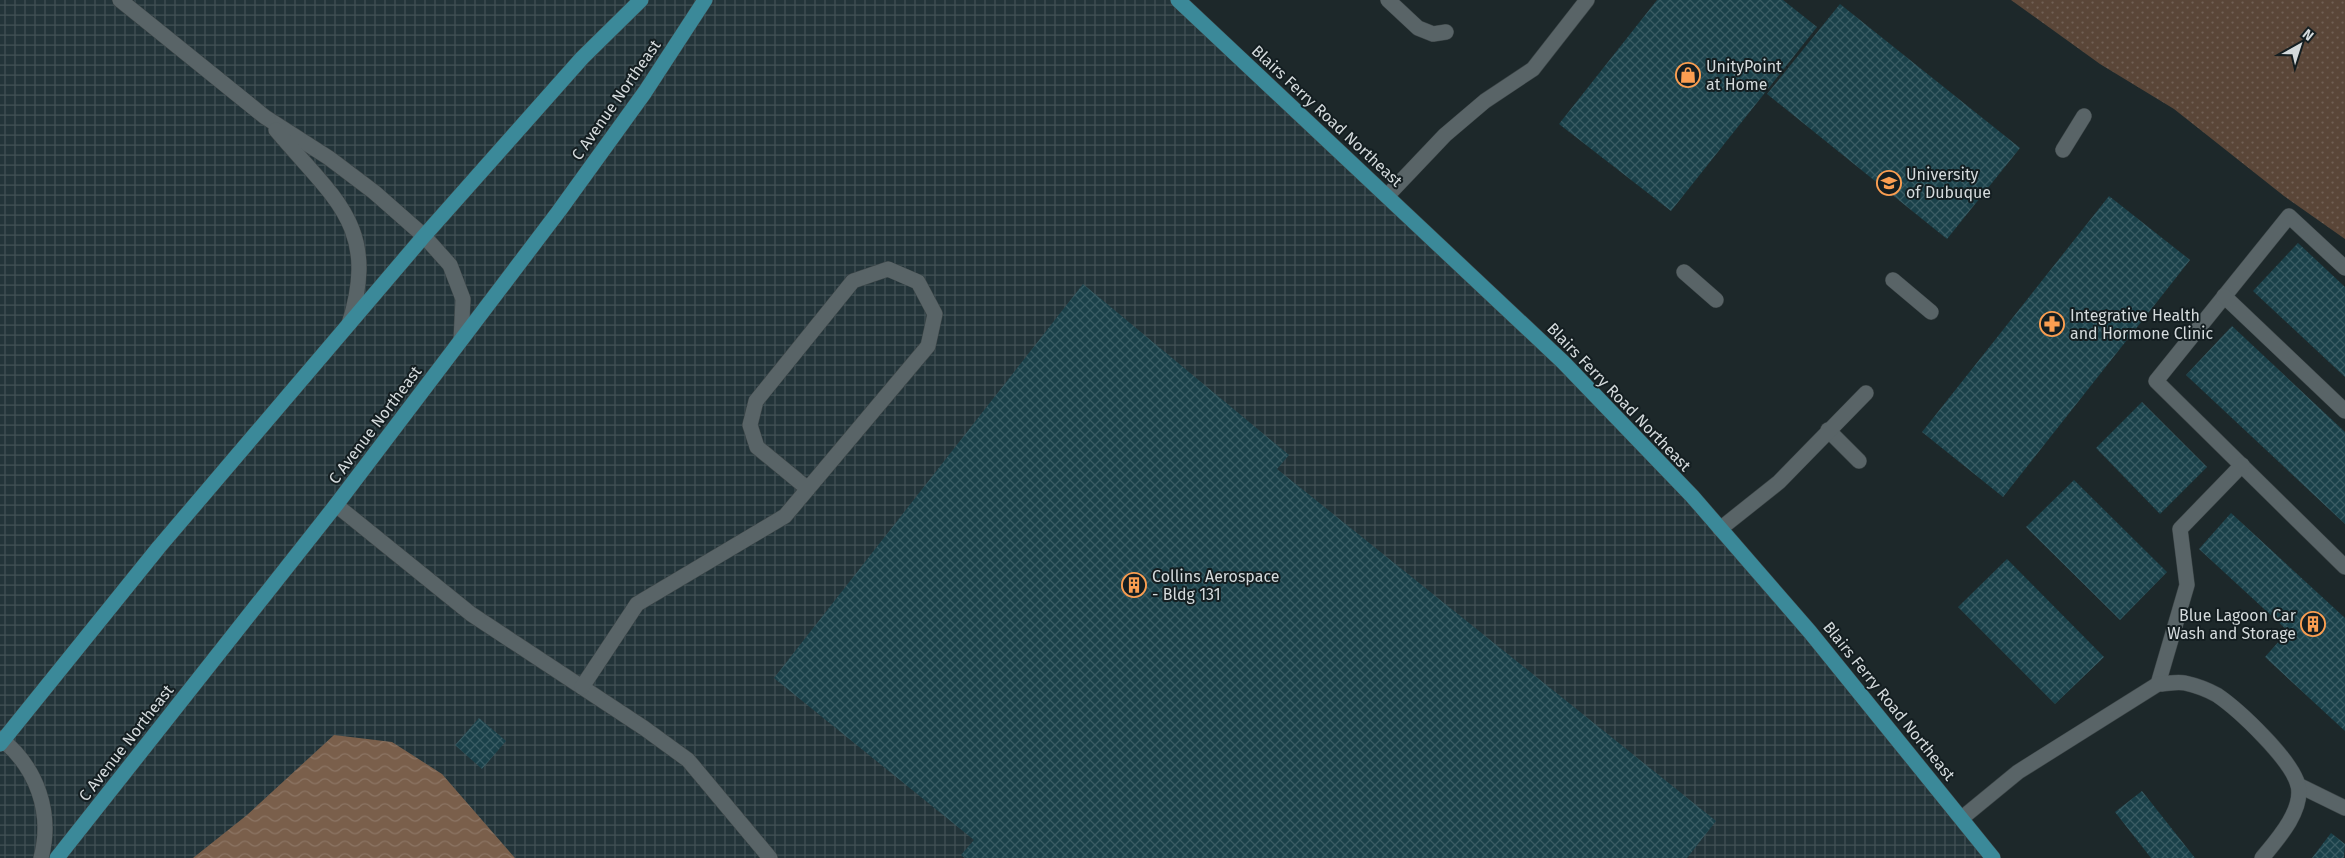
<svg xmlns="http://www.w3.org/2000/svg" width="2345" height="858" viewBox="0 0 2345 858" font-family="'Fira Sans',sans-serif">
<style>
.industrial{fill:url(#industrial-grid)}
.park{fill:url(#park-dots)}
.water{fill:url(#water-waves)}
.building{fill:url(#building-cross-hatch)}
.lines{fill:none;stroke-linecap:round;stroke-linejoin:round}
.minor-casing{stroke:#3c4547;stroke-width:16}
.major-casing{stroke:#3c4547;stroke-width:16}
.minor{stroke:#596467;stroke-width:15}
.major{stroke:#3b8999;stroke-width:15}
.labels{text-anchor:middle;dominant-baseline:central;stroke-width:4;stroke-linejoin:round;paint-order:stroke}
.poi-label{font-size:16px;fill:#d4dadc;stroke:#141e21;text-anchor:start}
.street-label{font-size:16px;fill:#d4dadc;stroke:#141e21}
</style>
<defs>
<pattern id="industrial-grid" width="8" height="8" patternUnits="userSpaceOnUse" patternTransform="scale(1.25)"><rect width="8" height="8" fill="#233439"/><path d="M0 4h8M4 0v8" fill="none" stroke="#425155"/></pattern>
<pattern id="park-dots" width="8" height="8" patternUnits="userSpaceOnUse" patternTransform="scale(1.25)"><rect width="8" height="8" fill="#5a4638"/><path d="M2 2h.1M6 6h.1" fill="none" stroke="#716054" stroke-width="1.8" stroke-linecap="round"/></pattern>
<pattern id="water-waves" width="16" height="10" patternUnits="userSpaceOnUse" patternTransform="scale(1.25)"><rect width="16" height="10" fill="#7a5f4b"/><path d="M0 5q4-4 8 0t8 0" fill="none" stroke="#8c7564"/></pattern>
<pattern id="building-cross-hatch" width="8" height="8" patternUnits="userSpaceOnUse" patternTransform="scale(1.25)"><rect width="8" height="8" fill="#1a414a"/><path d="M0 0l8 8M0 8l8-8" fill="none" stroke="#3a5c64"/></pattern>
</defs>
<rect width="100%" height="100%" fill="#1d282a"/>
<!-- industrial -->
<polygon class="industrial" points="0,0 1178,0 1691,495 1993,858 0,858"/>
<!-- park -->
<polygon class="park" points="2011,0 2345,0 2345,239 2284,196 2174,109 2100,64"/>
<!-- water -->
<polygon class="water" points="334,735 392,742 442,774 515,858 193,858 247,815"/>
<!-- building -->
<g class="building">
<polygon points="1657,0 1783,0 1817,27 1671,211 1559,124"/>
<polygon points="1840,4 2020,148 1947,239 1767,94"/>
<polygon points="2109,196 2190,260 2003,497 1922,432"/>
<polygon points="2298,243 2345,287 2345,377 2253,291"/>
<polygon points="1083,284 1289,455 1277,469 1716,821 1687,858 965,858 961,855 974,840 774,678"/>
<polygon points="2232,326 2345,432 2345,524 2186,375"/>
<polygon points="2142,402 2207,467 2160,514 2096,448"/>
<polygon points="2074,480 2167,572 2120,620 2026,527"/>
<polygon points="2231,513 2345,618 2345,731 2265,657 2288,631 2199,549"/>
<polygon points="2007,559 2104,657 2055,704 1958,607"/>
<polygon points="479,718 506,741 482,769 455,745"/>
<polygon points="2142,791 2195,858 2151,858 2115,812"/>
<polygon points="2331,833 2345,844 2344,858 2312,858"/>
</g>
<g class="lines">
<defs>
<g id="minor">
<polyline points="120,0 265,117 329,158 374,192 424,236 450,265 463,299 461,340"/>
<polyline points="1388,0 1418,28 1433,34 1446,32"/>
<path d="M276,130C334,199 380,226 349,324"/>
<polyline points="2063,150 2084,116"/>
<polyline points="1387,196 1445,135 1485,101 1533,69 1587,0"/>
<polyline points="2345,268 2289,216 2156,381 2345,567"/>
<polyline points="1684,272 1716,300"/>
<polyline points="1893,280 1931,312"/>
<polyline points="2224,296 2345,411"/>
<polyline points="1828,430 1859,461"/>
<polyline points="336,505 471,614 644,728 688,760 770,858"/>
<polyline points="1720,529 1779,482 1866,393"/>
<polyline points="2158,684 2187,585 2180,529 2242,465"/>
<polyline points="582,687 637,604 785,516 928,346 935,314 918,282 888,269 853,281 756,401 750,425 757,447 808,489"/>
<path d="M0,738C37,767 53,813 41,858"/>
<polyline points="2298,785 2345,808"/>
<path d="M1962,818L2018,772L2158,684C2166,684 2177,681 2185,683C2194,685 2208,690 2217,695C2239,710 2291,759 2298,785C2304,810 2277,840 2262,858"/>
</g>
<g id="major">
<polyline points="1178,0 1563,362 1692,496 1810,632 1993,858"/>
<polyline points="0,744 159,547 424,236 582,58 641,0"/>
<polyline points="57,858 336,505 559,211 645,92 705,0"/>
</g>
</defs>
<!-- minor casing -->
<use href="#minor" class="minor-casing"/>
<!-- major casing -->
<use href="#major" class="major-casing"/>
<!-- minor -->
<use href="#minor" class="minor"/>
<!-- major -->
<use href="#major" class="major"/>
</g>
<!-- icons -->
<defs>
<symbol id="shop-ring" viewBox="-11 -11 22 22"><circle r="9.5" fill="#141e21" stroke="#fb9e51" stroke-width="1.5"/><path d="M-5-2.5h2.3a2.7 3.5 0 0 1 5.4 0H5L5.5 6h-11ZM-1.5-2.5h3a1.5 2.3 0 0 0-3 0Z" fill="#fb9e51"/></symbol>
<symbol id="school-ring" viewBox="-11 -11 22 22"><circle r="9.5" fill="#141e21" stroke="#fb9e51" stroke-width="1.5"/><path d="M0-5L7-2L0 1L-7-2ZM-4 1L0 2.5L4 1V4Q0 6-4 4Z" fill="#fb9e51"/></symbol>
<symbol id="pharmacy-ring" viewBox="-11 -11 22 22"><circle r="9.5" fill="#141e21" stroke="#fb9e51" stroke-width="1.5"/><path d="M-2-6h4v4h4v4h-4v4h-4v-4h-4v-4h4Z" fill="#fb9e51"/></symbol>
<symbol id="building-ring" viewBox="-11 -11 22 22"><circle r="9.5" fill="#141e21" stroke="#fb9e51" stroke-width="1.5"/><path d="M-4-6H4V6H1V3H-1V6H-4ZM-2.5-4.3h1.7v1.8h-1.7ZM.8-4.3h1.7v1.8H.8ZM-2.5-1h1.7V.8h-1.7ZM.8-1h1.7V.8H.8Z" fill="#fb9e51"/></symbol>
</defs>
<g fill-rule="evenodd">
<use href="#shop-ring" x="1674" y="61" width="28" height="28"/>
<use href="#school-ring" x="1875" y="169" width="28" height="28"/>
<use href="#pharmacy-ring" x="2038" y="310" width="28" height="28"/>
<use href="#building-ring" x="1120" y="571" width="28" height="28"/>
<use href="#building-ring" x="2299" y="610" width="28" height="28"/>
</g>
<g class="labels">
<!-- poi labels -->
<g class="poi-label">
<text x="1706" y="66">UnityPoint<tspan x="1706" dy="18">at Home</tspan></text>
<text x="1906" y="174">University<tspan x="1906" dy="18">of Dubuque</tspan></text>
<text x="2070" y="315">Integrative Health<tspan x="2070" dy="18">and Hormone Clinic</tspan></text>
<text x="1152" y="576">Collins Aerospace<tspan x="1152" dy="18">- Bldg 131</tspan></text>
<text x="2296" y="615" text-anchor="end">Blue Lagoon Car<tspan x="2296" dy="18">Wash and Storage</tspan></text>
</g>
<!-- street labels -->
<g class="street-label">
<text transform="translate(616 100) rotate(-55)">C Avenue Northeast</text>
<text transform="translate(1327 116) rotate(43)">Blairs Ferry Road Northeast</text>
<text transform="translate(1619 397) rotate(46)">Blairs Ferry Road Northeast</text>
<text transform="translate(375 425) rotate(-53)">C Avenue Northeast</text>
<text transform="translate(1889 701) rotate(51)">Blairs Ferry Road Northeast</text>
<text transform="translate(126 743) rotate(-52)">C Avenue Northeast</text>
</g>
</g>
<!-- north arrow -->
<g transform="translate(2300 45) rotate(39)" stroke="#141e21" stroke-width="4" paint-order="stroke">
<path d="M0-4L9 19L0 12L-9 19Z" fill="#d4dadc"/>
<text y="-8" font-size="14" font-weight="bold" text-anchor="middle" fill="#d4dadc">N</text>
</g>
</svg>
